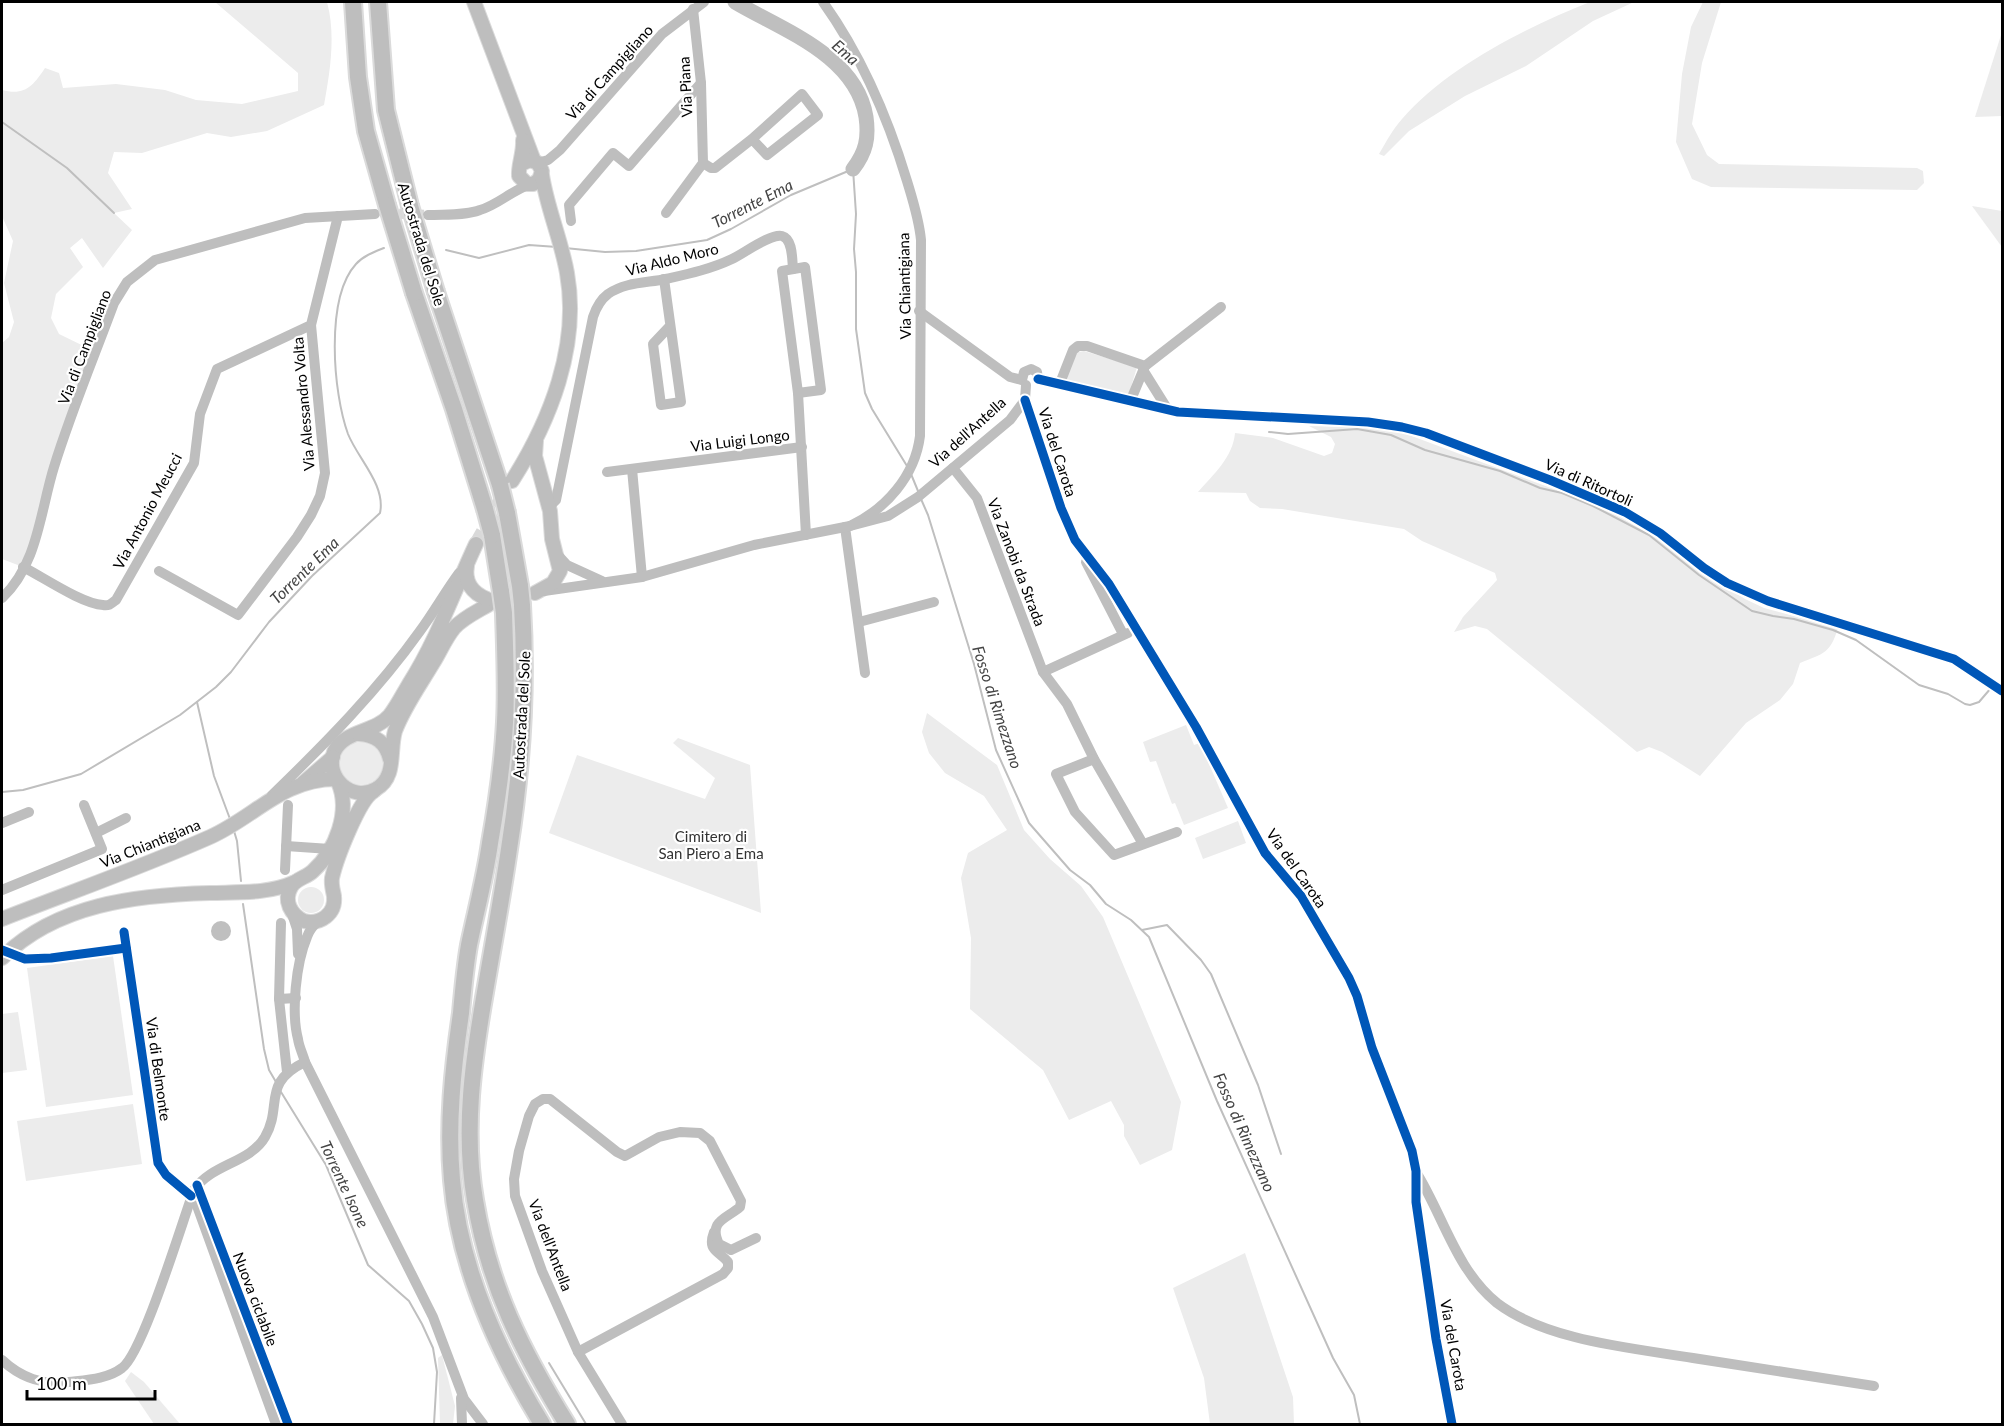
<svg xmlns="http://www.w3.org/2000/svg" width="2004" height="1426" viewBox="0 0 2004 1426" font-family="Lato,sans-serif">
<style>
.green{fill:#ececec}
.water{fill:#bfbfbf}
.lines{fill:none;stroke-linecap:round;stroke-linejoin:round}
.stream{stroke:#bfbfbf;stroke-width:2}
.river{stroke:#bfbfbf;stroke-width:15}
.minor-tunnel{stroke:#d9d9d9;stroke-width:10;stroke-dasharray:10 5;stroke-linecap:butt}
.major-tunnel{stroke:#d9d9d9;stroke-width:14;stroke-dasharray:14 7;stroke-linecap:butt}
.major-casing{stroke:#dbdbdb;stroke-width:16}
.highway-casing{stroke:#dbdbdb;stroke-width:20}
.minor{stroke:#bebebe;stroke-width:10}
.major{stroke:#bebebe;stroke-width:14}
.highway{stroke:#bebebe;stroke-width:16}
.highway-bridge-casing{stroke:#dbdbdb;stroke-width:20;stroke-linecap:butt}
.highway-bridge{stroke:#bebebe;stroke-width:16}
.cycleway-casing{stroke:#fff;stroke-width:13}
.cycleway{stroke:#0057b8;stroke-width:9}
.labels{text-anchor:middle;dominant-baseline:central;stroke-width:4.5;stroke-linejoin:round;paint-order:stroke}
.street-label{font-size:15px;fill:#000;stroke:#fff}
.park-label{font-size:15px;fill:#333;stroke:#fff}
.water-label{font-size:16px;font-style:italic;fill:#444;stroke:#fff}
</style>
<rect width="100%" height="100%" fill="#fff"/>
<!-- green -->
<g class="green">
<path d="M215,2H327C336,35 330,72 324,105L267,131L231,137L207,133L142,153L114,152L108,173L132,209L114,213L132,230L103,268L82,238L70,248L83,267L56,294L51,318L59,334L96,352L23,567L2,559V343L9,337L14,322L4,283L13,241L2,216V90C25,96 33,86 45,68L59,73L63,88L116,84L165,90L196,100L242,104L298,91V73Z"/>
<path d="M1590,2H1634L1593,21L1526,66L1465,96L1409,131L1384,156L1379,154C1386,142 1393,129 1402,119C1447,67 1527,27 1590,2Z"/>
<polygon points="1703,2 1721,2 1702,63 1692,124 1707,155 1719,164 1917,168 1923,171 1924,183 1917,190 1711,187 1692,179 1676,142 1682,74 1691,27"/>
<polygon points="2002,32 2002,116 1975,117"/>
<polygon points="1972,206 2002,211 2002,247"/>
<polygon points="1084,351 1137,367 1128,397 1064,379 1074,353"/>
<path d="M1309,426L1384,428L1409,435L1602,507L1668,544L1695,566L1745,599L1764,608L1838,628C1830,654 1824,653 1800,663L1793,684L1780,700L1746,723L1700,776L1662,752L1649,747L1637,752L1487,629L1475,626L1454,632L1463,617L1497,580L1495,573L1422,541L1404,529L1282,509L1260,508L1250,501L1246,493L1198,492C1213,475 1233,457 1235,433L1273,438L1324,456L1332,453L1335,444L1331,437Z"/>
<polygon points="927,713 997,765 1024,830 1050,859 1081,886 1103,917 1181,1102 1172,1150 1140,1165 1124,1136 1124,1125 1111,1101 1069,1120 1043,1070 970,1009 971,938 961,878 968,853 1007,830 984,796 945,773 929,753 922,732"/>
<polygon points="1186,725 1194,745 1200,743 1228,808 1184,825 1175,803 1172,804 1156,761 1150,762 1143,742"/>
<polygon points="678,738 750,765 761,913 549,833 577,755 705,799 715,778 673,743"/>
<circle cx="361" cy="763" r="22"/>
<polygon points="1238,821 1246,843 1203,859 1195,838"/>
<circle cx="311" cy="900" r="13"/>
<polygon points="113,956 133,1095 46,1107 27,968"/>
<polygon points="18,1012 27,1070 2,1073 2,1014"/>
<polygon points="133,1104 142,1164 26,1181 17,1121"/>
<polygon points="1245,1253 1293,1397 1294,1424 1210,1424 1204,1378 1173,1288"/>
<polygon points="442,1355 455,1406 453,1424 440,1424 438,1358"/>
<polygon points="131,1372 144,1382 180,1424 154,1424 125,1381"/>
</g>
<!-- water -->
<circle class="water" cx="221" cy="931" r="10"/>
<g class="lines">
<!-- stream -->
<g class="stream">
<polyline points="2,122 67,168 114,213"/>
<polyline points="565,248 605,252 636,251 707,240 731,229 791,195 853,169 856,214 854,249 856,272 856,329 865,393 872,409 907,466"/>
<polyline points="446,250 479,258 529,245 557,247"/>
<polyline points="1269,432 1288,434 1357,429 1391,435 1425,450 1500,471 1540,488 1562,493 1593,506 1649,535 1699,575 1752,611 1773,616 1794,619 1833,630 1856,640 1919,685 1948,694 1965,704 1970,705 1979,702 1991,688"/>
<polyline points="911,474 918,491"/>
<polyline points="921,499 928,515 974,664 996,750 1029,823 1070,870 1090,885 1106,904 1131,920 1149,937 1217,1101 1333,1358 1354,1395 1360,1424"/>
<polyline points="197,702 214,776 230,819"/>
<path d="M2,792L23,790L81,774L180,715L216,687L231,672L269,622L312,576L380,513C386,485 358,459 348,434C333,393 325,298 356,264C363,256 374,252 384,248"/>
<polyline points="234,831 237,841 241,881"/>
<polyline points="243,904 264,1049 269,1070 276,1082"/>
<polyline points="1142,930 1167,925 1201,960 1211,974 1258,1085 1281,1154"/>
<polyline points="281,1092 326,1165 368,1265 409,1301 422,1324 433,1348 437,1372 434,1424"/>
<polyline points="549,1363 586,1424"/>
</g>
<!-- river -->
<path class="river" d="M735,2C782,30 856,55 866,117C869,138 866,152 853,169"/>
<!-- minor-tunnel -->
<polyline class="minor-tunnel" points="384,213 428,215"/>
<!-- major-tunnel -->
<polyline class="major-tunnel" points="476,544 506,491"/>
<defs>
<g id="major">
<polyline points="474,2 534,161"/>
<path d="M521,164L530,160L538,163L542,171L539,180L533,184H527L519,176C518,165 524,153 523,140"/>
<path d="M512,481C550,421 580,346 567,273C561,239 547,208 542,175"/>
<path d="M476,544C454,591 437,640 409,684C403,694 397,706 390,715C375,733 344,730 334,752C324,777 352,803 376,789C397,777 389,751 395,731C404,707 420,685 433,663C440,652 445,639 454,628C463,618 476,612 488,605"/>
<path d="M467,566C464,582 472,593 487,599"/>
<polyline points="535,593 553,583 560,571 552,539 550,511 535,456 536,441"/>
<path d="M359,734C376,735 386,743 390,759"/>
<path d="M338,782C351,811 336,850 313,871C306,878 296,878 291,887C283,901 291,915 304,921C320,925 336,914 334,896C333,890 331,885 332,878C336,860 359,799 374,791"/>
<polyline points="303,783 333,757"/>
<path d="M2,919C71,892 142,867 210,837C255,817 282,779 336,779"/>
<path d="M2,958C56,904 137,895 210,893C238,892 269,894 295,882"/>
</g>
<g id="highway">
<polyline points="353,2 358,77 366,131 387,205"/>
<polyline points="378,2 386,110 410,206"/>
<polyline points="436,292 500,485"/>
<polyline points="414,293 454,409 485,509"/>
<polyline points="507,513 520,586"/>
<polyline points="492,535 501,592"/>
<path d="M522,605C527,687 522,768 509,849C502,897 493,945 485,992C473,1061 463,1130 475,1200C489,1286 522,1351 567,1424"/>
<path d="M504,613C505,649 507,686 505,722C503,762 497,803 490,843C485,878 476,911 469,945C465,968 463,990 461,1013C453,1068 447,1124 452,1180C459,1266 498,1352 542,1424"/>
</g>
</defs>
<!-- major casing -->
<use href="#major" class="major-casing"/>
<!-- highway casing -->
<use href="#highway" class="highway-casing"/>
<!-- minor -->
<g class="minor">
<path d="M823,2C861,55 888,118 907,181C913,201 919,219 921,240L920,436C915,476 886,509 850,526"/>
<polyline points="538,163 548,160 560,150 662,34 704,2"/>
<polyline points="703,163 711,168 715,168 752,139 802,94 818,115 767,155 752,139"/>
<polyline points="666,213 703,163 701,83 693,9"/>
<path d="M428,215C445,214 464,216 480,210C498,205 512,190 531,184"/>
<polyline points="571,221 569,205 613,153 629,166 701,83"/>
<polygon points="805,267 821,390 798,393 782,271"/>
<polyline points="664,279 681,402 661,405 653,344 670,326"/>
<polyline points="919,311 1010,377 1022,380"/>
<polyline points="1145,366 1221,307"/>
<polyline points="1143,370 1168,410"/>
<polyline points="1038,379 1178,412 1368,422 1402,427 1426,433 1550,480 1625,512 1660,533 1704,568 1727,583 1768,601 1954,659 2002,691"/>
<polyline points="1022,380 1024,372 1031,369 1037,372 1038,379"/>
<polyline points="1060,383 1073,350 1078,346 1087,346 1145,366 1130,402"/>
<polyline points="798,393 806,535"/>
<polyline points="1025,400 1061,508 1075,540 1109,584 1196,727 1265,853 1301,896 1349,978 1357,996 1372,1048 1412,1151 1416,1171 1416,1202 1436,1339 1452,1424"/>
<polyline points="953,468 977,498 1043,672 1067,704 1094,759 1143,844"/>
<polyline points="632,469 642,577"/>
<polyline points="607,472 802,447"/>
<path d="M548,502L552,504L556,500L593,317C596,308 600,300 608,294C625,282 646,283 666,279C688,274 711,269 732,259C743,254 771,233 782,236C793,239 792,259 793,269"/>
<polyline points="845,527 865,673"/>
<polyline points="557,554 567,565 602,581"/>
<polyline points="1086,562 1123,634"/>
<path d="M23,567C43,577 82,604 103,605C109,606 111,604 116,600L194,463L200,414L217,369L311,325L338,216"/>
<polyline points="159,571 238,615 297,537 311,515 320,496 325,473 311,325"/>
<polyline points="544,591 642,577 754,545 850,526 888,516 918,497 1010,420 1025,400 1026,385"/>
<path d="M2,598C38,564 40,512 54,467C71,412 94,357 114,303L127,282L155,260L305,218L375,214"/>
<polyline points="859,622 934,602"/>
<polyline points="1043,672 1128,633"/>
<polyline points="1094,759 1056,774 1075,812 1114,855 1177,832"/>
<path d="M272,795C325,744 378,690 420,631C434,612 445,592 459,573"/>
<polyline points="2,823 29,812"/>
<polyline points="96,833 126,818"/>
<polyline points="286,846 330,849"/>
<polyline points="285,870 288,805"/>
<polyline points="2,890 102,849 84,805"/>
<polyline points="291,911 297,929 298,954"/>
<path d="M317,922C313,926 309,931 307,937C296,963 291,1012 298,1039C299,1047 303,1054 305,1062L433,1317L464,1399L483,1424"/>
<polyline points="281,923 279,999 296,998"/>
<path d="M124,932L158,1163C168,1180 186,1187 196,1203L276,1424"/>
<polyline points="279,999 287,1072"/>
<path d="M1416,1172C1443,1215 1456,1270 1497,1303C1547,1341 1633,1348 1693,1358C1753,1367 1814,1377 1874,1386"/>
<path d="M578,1352L723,1274L728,1268V1262C718,1250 707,1251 714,1232"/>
<path d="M2,1360C21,1378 42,1385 69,1382C85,1380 108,1379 122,1368C143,1353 182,1222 194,1190C211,1164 250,1163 265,1137C283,1106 261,1083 305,1062"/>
<polyline points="461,1398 462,1424"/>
<path d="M622,1424L578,1352L542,1271L515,1196L514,1179L519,1151L529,1116L535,1104L543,1099H550L617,1152L625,1156L659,1137L680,1132L700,1133L710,1141L741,1201L740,1207C726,1219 708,1221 719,1244L731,1250L756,1238"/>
</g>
<!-- major -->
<use href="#major" class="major"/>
<!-- highway -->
<use href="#highway" class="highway"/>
<defs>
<g id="highway-bridge">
<polyline points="387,205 414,293"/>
<polyline points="410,206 436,292"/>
<polyline points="500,485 507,513"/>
<polyline points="485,509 492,535"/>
<polyline points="520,586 522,605"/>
<polyline points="501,592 504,613"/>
</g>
</defs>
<!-- highway-bridge casing -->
<use href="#highway-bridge" class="highway-bridge-casing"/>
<!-- highway-bridge -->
<use href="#highway-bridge" class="highway-bridge"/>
<defs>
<g id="cycleway">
<polyline points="1038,379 1178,412 1368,422 1402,427 1426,433 1550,480 1625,512 1660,533 1704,568 1727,583 1768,601 1954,659 2002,691"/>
<polyline points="1025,400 1061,508 1075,540 1109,584 1196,727 1265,853 1301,896 1349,978 1357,996 1372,1048 1412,1151 1416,1171 1416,1202 1436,1339 1452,1424"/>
<polyline points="124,932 158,1163 166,1175 191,1196"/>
<polyline points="2,950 25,959 51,958 126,948"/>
<polyline points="197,1185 288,1424"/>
</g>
</defs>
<!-- cycleway casing -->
<use href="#cycleway" class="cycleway-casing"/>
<!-- cycleway -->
<use href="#cycleway" class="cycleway"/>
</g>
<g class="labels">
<!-- street labels -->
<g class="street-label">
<text transform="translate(609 72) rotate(-48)">Via di Campigliano</text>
<text transform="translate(685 87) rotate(-93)">Via Piana</text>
<text transform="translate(422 244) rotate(73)">Autostrada del Sole</text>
<text transform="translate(672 259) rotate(-14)">Via Aldo Moro</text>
<text transform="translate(904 286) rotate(-91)">Via Chiantigiana</text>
<text transform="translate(84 347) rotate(-69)">Via di Campigliano</text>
<text transform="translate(303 404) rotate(-95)">Via Alessandro Volta</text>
<text transform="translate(967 432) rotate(-42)">Via dell'Antella</text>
<text transform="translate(740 440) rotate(-7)">Via Luigi Longo</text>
<text transform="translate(1058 452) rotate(72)">Via del Carota</text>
<text transform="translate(1589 482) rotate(24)">Via di Ritortoli</text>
<text transform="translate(147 511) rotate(-62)">Via Antonio Meucci</text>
<text transform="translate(1017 562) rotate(69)">Via Zanobi da Strada</text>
<text transform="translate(521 715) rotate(-87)">Autostrada del Sole</text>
<text transform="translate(150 843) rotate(-22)">Via Chiantigiana</text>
<text transform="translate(1297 868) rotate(55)">Via del Carota</text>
<text transform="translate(159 1069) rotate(82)">Via di Belmonte</text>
<text transform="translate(551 1245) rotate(69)">Via dell'Antella</text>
<text transform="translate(256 1299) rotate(69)">Nuova ciclabile</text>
<text transform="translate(1454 1345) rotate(80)">Via del Carota</text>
</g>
<!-- park labels -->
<g class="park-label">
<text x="711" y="836">Cimitero di<tspan x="711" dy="17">San Piero a Ema</tspan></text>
</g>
<!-- water labels -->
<g class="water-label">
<text transform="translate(846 52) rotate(41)">Ema</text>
<text transform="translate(752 203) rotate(-27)">Torrente Ema</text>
<text transform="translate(304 570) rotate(-44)">Torrente Ema</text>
<text transform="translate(998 707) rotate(72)">Fosso di Rimezzano</text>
<text transform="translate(1245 1132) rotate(66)">Fosso di Rimezzano</text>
<text transform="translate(345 1184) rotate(65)">Torrente Isone</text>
</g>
</g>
<!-- border -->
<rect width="2004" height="1426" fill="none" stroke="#000000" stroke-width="6"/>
<!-- scale -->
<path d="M27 1390v9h128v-9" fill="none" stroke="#000000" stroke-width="3"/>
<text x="36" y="1390" font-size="18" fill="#000000" stroke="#ffffff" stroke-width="4.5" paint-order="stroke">100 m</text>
</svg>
